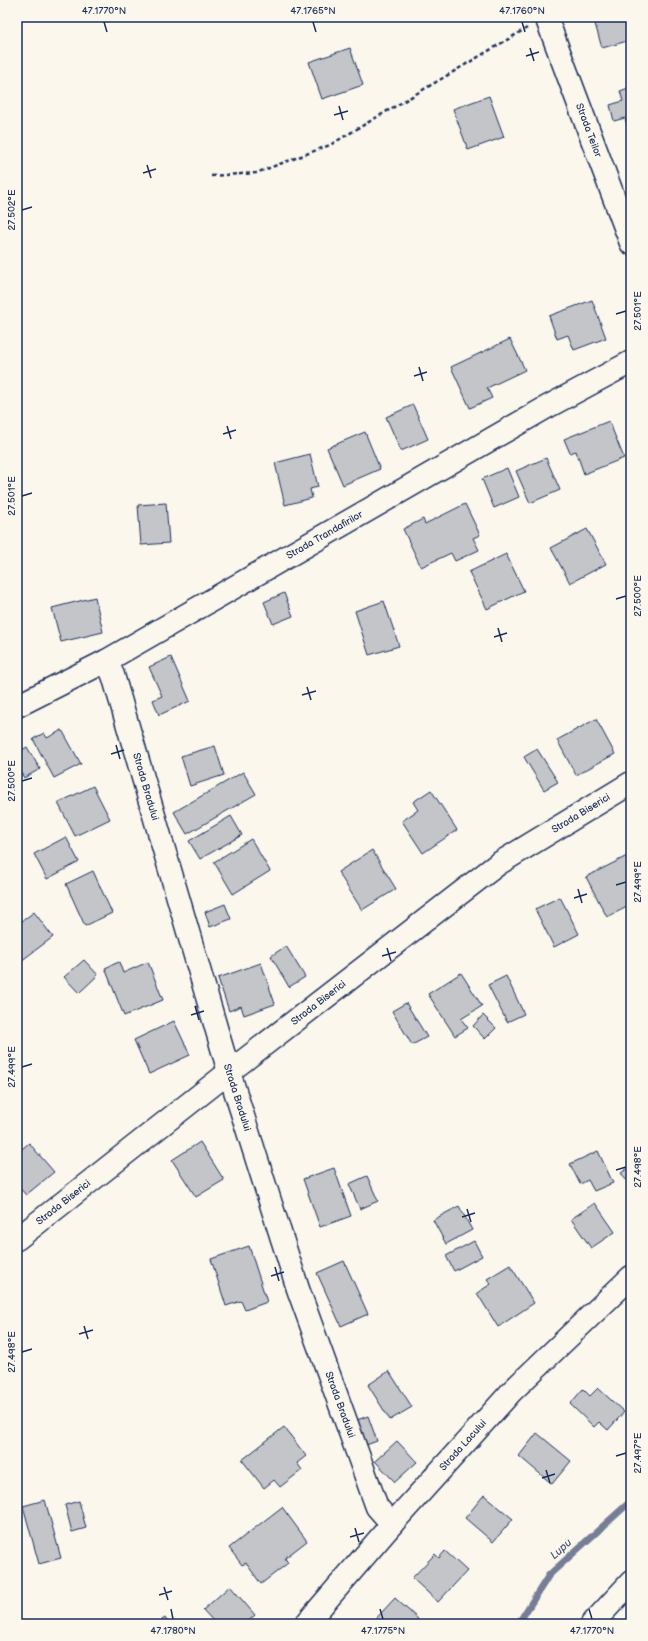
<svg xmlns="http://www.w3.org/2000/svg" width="648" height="1641" viewBox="0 0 648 1641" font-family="'Balsamiq Sans',sans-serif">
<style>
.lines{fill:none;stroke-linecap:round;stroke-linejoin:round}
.stream{stroke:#747e96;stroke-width:7}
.building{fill:#c3c5c9;stroke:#1b2f5e}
.minor-casing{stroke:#1b2f5e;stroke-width:25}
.path{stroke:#1b2f5e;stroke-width:2.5;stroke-dasharray:4 3;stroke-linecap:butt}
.minor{stroke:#fbf7ec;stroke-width:22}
.ticks{fill:none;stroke:#1b2f5e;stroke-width:1.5}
.labels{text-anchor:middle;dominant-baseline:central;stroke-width:3;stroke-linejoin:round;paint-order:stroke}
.street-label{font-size:10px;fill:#1b2f5e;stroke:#fbf7ec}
.water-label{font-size:11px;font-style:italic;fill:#47577a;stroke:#fbf7ec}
.neatline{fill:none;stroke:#1b2f5e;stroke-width:1.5}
.ticks-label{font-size:10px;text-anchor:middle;fill:#1b2f5e}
</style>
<rect width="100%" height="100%" fill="#fbf7ec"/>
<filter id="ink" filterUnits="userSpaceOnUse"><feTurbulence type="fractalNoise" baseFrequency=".025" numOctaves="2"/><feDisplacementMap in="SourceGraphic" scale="8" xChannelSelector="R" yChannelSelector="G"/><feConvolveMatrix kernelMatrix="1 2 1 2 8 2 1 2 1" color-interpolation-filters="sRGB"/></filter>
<g filter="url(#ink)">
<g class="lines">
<!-- stream -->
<polyline class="stream" points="518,1624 549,1575 631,1501"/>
</g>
<!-- building -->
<g class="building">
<polygon points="593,17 624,17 631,40 602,48"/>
<polygon points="350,48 363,85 322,99 309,62"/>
<polygon points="631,87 631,133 629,133 625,118 614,121 610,105 623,101 620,91"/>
<polygon points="489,96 504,137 468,150 453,109"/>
<polygon points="592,300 606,338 574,350 568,335 557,339 549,316"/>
<polygon points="510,339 525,370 487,388 492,398 470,408 451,367"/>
<polygon points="413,405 428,439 401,451 386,417"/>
<polygon points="609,421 624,458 584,474 576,451 570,453 564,439"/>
<polygon points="365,432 380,469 343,485 327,448"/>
<polygon points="310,454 318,487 310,489 312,498 285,505 275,463"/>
<polygon points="546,458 560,490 530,503 516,471"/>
<polygon points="507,468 519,497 494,508 482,479"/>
<polygon points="166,503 169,543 141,545 138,505"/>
<polygon points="465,504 480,535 473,538 479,550 455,561 451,553 421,567 403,529 423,519 425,524"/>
<polygon points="587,529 606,564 570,583 551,548"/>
<polygon points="506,554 524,591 487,609 469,572"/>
<polygon points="284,593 293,616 273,624 264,602"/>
<polygon points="95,597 103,632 61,642 52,608"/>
<polygon points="384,601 399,646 369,655 355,611"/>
<polygon points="171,657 190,701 159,715 153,700 162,696 149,667"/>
<polygon points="596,719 615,754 576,775 557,740"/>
<polygon points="62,730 81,764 54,778 33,739 44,733 47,738"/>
<polygon points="215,746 224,775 190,786 181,756"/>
<polygon points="27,747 40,769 24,778 17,766 17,753"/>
<polygon points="537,749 558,782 544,790 524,757"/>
<polygon points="243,772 256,794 187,834 174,812"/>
<polygon points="93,786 110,819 75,836 58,803"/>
<polygon points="431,790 457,830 423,853 402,821 418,810 413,802"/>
<polygon points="231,816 242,835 200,859 189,841"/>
<polygon points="66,837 79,862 47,879 34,854"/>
<polygon points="251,839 270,871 233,894 214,862"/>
<polygon points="372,850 396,889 362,910 338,872"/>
<polygon points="631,854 631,905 607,917 586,877"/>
<polygon points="93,871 112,913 85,926 66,884"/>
<polygon points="560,897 579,934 554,947 535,909"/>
<polygon points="225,904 231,919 210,927 205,912"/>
<polygon points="34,912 53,937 17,964 17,925"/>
<polygon points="286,946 305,977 289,987 271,956"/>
<polygon points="84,960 98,975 79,993 64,977"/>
<polygon points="119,962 123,973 148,962 163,1000 124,1016 105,968"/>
<polygon points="261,963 275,1004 244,1015 241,1006 229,1011 218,978"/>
<polygon points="461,973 482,1006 461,1019 468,1028 455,1036 428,994"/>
<polygon points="506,976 524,1014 507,1022 488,985"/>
<polygon points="406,1003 427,1037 412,1045 392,1011"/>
<polygon points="483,1015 496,1028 485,1039 473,1026"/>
<polygon points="174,1021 190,1055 149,1074 134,1040"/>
<polygon points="200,1142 224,1180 196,1197 172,1160"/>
<polygon points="29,1143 54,1172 26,1195 17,1185 17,1153"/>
<polygon points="598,1151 613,1183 594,1191 588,1180 580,1184 570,1164"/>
<polygon points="631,1166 631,1187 621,1173"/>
<polygon points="334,1168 351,1216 320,1227 303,1179"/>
<polygon points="367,1176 378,1201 360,1209 349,1184"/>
<polygon points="595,1203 615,1232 591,1248 571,1219"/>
<polygon points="459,1206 472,1230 446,1244 433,1220"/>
<polygon points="474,1241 482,1256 454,1271 446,1256"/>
<polygon points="249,1246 267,1302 245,1310 241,1301 226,1306 211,1259"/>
<polygon points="344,1261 368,1314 341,1326 317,1273"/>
<polygon points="510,1265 534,1303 498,1327 477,1293 491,1284 487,1279"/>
<polygon points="389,1371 412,1407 390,1420 368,1385"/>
<polygon points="598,1388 624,1412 608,1430 599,1422 594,1427 570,1404 583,1389 590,1396"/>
<polygon points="368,1416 377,1441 366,1445 357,1420"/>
<polygon points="284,1427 306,1456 297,1463 302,1470 280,1487 274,1480 264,1488 242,1460"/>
<polygon points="537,1433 571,1461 552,1484 519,1456"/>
<polygon points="397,1441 417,1462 395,1482 375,1461"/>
<polygon points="484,1495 513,1519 493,1542 465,1518"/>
<polygon points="45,1500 61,1558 39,1564 23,1506"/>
<polygon points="79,1501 86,1528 72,1532 65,1505"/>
<polygon points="282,1507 307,1541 285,1558 288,1563 261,1584 246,1563 242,1565 229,1548"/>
<polygon points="445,1551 467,1571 438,1602 412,1578 435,1554 439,1558"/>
<polygon points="230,1586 255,1615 245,1624 216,1624 203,1610"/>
<polygon points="395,1598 418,1619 414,1624 371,1624"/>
<polygon points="165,1618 169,1624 156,1624"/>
</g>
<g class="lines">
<defs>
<g id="minor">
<path id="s1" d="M546,17L631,243"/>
<path id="s2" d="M106,661L113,675L229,1072L298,1289L377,1507L392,1524"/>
<path id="s3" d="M17,706L106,661L547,407L631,362"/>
<path id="s4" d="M17,1239L229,1072L498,864L631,783"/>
<path id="s5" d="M306,1624L392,1524L512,1391L631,1277"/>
<polyline points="592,1624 631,1582"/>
</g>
</defs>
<!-- minor casing -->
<use href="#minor" class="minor-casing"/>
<!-- path -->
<polyline class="path" points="211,176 256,173 330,145 527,28"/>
<!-- minor -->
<use href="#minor" class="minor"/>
</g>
</g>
<!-- ticks -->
<path class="ticks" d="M104,22L107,32M313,22L316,32M522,22L525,32M530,48L534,61M526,56L539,52M339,106L343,120M334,115L348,111M147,165L151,178M143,173L156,169M22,210L32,207M616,314L626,311M419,367L423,381M414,376L427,372M227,426L231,439M223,434L236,430M22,496L32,493M616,599L626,596M498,628L502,642M494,637L507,633M307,687L311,700M302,695L316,691M116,745L120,759M111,754L124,750M22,781L32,778M616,885L626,882M578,889L582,903M574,898L587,894M387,948L391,961M382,956L396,952M195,1006L199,1020M191,1015L204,1011M22,1067L32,1064M616,1170L626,1167M467,1209L471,1222M462,1217L475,1213M275,1267L279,1281M271,1276L284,1272M84,1326L88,1339M79,1334L93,1330M22,1352L32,1349M616,1456L626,1453M546,1470L550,1483M542,1478L555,1474M355,1528L359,1542M350,1537L364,1533M164,1587L168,1600M159,1595L172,1591M171,1609L173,1619M380,1609L383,1619M589,1609L592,1619"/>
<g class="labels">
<!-- street labels -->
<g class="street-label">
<text stroke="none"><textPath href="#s1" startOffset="121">Strada Teilor</textPath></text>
<text stroke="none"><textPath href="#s3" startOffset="352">Strada Trandafirilor</textPath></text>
<text stroke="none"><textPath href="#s2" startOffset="132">Strada Bradului</textPath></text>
<text stroke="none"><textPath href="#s4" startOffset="707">Strada Biserici</textPath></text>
<text stroke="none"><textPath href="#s4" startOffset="383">Strada Biserici</textPath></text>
<text stroke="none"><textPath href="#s2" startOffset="456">Strada Bradului</textPath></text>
<text stroke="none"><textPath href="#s4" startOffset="59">Strada Biserici</textPath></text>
<text stroke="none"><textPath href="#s2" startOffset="780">Strada Bradului</textPath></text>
<text stroke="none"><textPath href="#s5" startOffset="238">Strada Lacului</textPath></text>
</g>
<!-- water labels -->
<g class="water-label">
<text transform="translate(561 1549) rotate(-42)">Lupu</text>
</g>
</g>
<!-- margin -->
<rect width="648" height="1641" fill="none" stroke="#fbf7ec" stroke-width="44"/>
<rect x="22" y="22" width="604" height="1597" class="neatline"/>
<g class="ticks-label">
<text x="104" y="14">47.1770°N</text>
<text x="313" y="14">47.1765°N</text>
<text x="522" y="14">47.1760°N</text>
<text transform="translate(11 210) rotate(-90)" y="4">27.502°E</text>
<text transform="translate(637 311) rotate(-90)" y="4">27.501°E</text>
<text transform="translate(11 496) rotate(-90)" y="4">27.501°E</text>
<text transform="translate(637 596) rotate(-90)" y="4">27.500°E</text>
<text transform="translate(11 781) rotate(-90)" y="4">27.500°E</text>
<text transform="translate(637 882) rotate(-90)" y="4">27.499°E</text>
<text transform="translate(11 1067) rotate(-90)" y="4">27.499°E</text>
<text transform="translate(637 1167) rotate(-90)" y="4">27.498°E</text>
<text transform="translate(11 1352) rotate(-90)" y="4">27.498°E</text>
<text transform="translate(637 1453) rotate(-90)" y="4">27.497°E</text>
<text x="173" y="1634">47.1780°N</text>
<text x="383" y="1634">47.1775°N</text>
<text x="592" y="1634">47.1770°N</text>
</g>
</svg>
